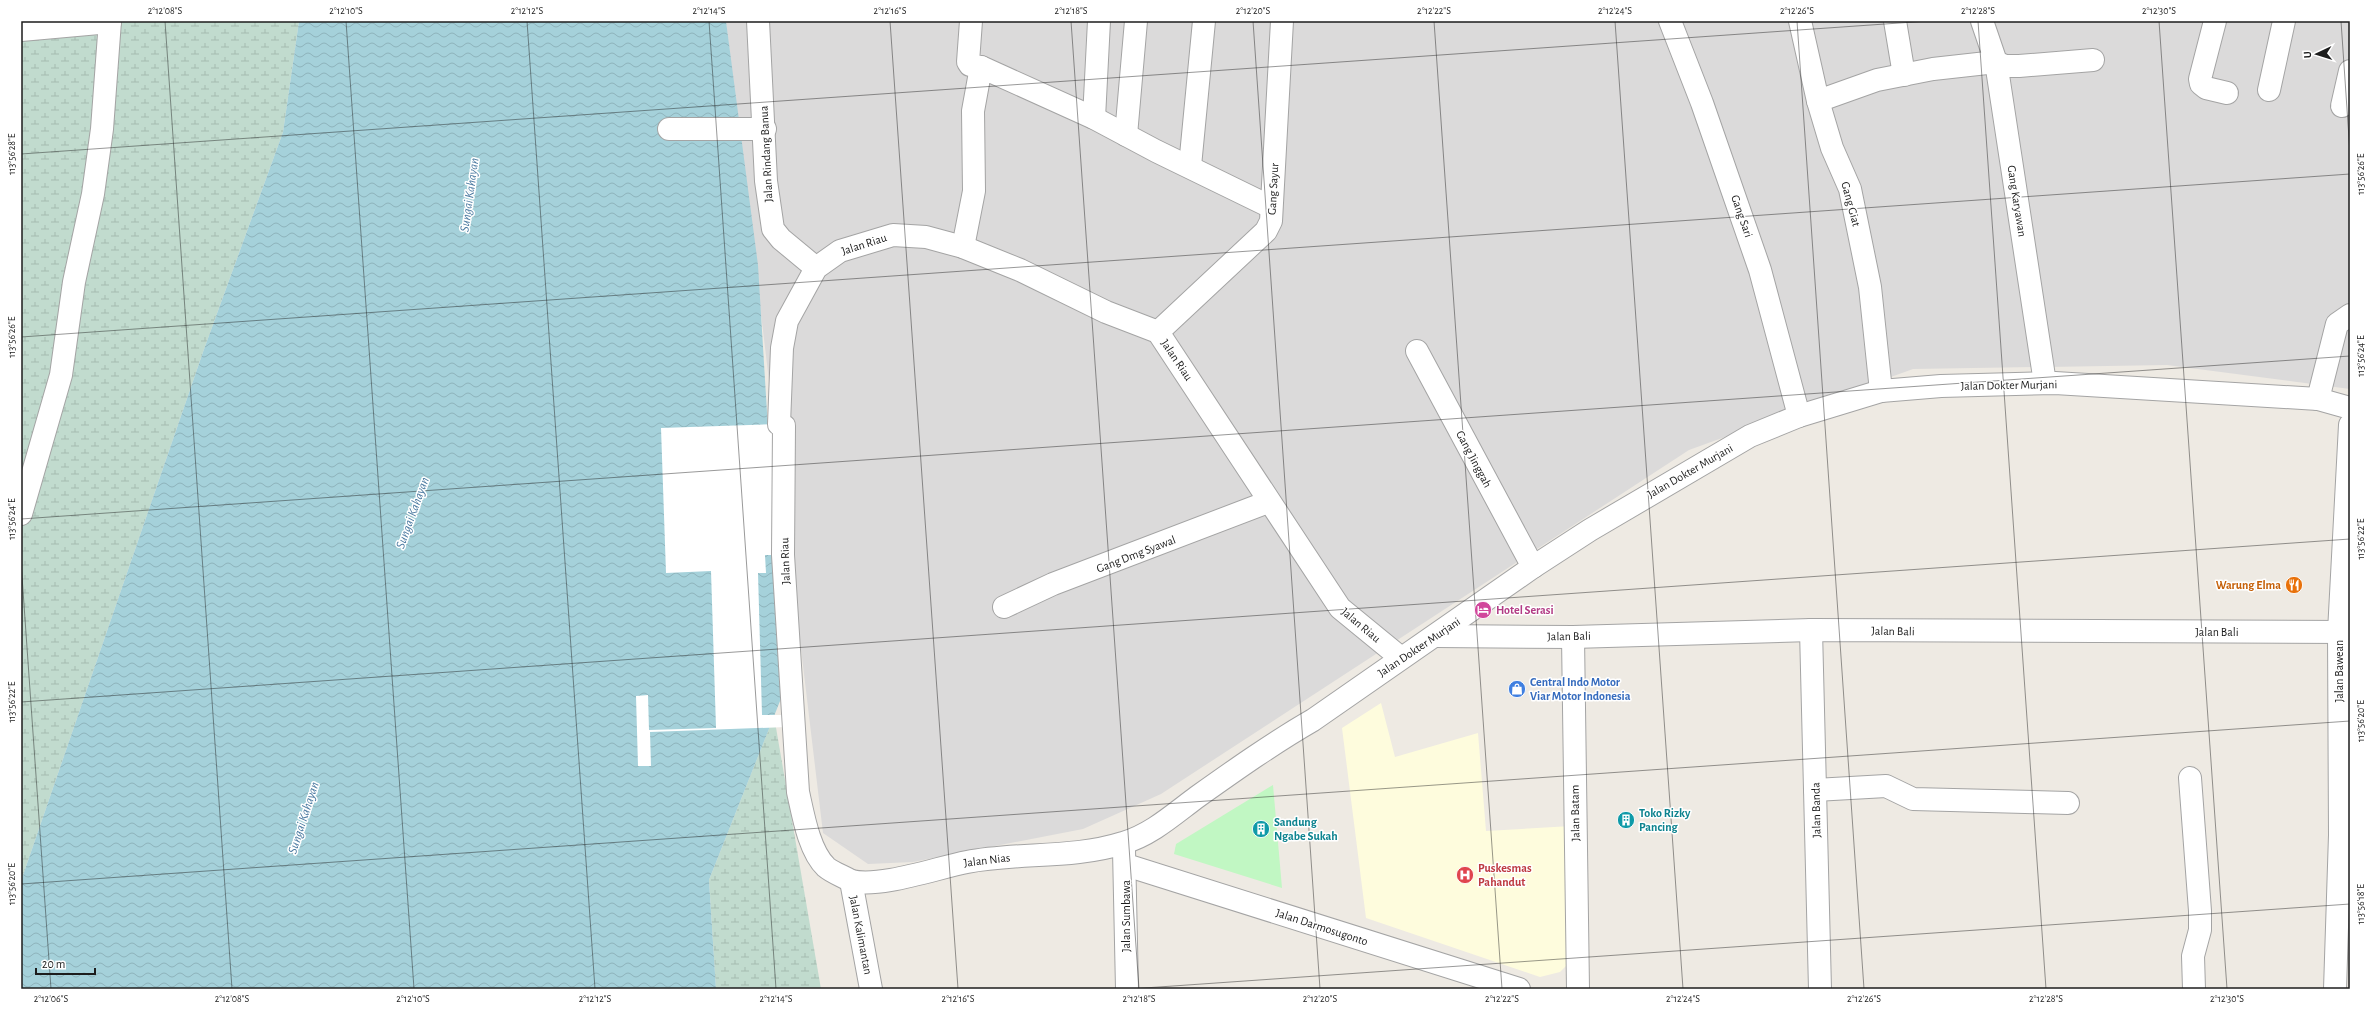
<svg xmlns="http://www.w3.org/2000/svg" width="2371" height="1010" viewBox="0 0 2371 1010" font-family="'Alegreya Sans',sans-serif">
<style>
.residential{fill:#dbdada}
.education{fill:#fefcdd}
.wetland{fill:url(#wetland-marsh)}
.park{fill:#c1f7c3}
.water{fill:url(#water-waves)}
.pier{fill:#fff}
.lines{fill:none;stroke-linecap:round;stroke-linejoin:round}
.minor-casing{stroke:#a4a4a4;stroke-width:24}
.tertiary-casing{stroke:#a4a4a4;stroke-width:24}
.minor{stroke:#fff;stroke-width:22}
.tertiary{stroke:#fff;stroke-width:22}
.ticks{fill:none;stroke:#1d1d1d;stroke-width:1;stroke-opacity:0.45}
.labels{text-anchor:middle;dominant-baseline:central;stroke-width:3;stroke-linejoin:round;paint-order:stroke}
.street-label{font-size:12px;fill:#1d1d1d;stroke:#fff}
.food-label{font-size:12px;font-weight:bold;fill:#c56008;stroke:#fff;text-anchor:end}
.hotel-label{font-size:12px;font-weight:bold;fill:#b23c85;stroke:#fff;text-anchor:start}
.shop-label{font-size:12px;font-weight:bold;fill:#366cbe;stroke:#fff;text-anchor:start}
.culture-label{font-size:12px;font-weight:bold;fill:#0d838f;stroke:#fff;text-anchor:start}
.health-label{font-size:12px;font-weight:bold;fill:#be3a42;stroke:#fff;text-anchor:start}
.water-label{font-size:13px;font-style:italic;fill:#4b7aa1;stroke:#fff}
.neatline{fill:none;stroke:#1d1d1d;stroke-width:1.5}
.ticks-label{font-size:10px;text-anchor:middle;fill:#1d1d1d}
</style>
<defs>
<pattern id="wetland-marsh" width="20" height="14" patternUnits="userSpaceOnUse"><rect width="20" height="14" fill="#c1dbce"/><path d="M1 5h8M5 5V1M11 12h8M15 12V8" fill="none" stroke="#a5bcb0"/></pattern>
<pattern id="water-waves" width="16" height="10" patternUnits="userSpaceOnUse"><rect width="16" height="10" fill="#a5d1da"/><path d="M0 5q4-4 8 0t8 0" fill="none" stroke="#8eb3bb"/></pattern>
</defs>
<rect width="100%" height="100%" fill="#eeeae3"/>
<!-- residential -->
<polygon class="residential" points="726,21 2350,21 2350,389 2167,365 1913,369 1689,450 1161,794 1083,829 913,862 868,864 823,833"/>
<!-- education -->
<polygon class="education" points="1381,703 1395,757 1478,733 1486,831 1571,826 1567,965 1560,972 1540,977 1366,918 1342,728"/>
<!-- wetland -->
<g class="wetland">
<polygon points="21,21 299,21 283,132 203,352 21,881"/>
<polygon points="774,716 821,989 716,989 709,880"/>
</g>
<!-- park -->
<polygon class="park" points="1273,785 1282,888 1174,854 1176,844"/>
<!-- water -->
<polygon class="water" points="299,21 726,21 758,265 784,691 709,880 716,989 21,989 21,881 203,352 283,132"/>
<!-- pier -->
<polygon class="pier" points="779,424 783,555 765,555 766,573 758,573 762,715 786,715 786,727 650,732 651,766 638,766 636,696 648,695 649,730 716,728 711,571 666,573 661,428"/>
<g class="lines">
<defs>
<g id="minor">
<polyline points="758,21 766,181 773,229 781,239 816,268"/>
<polyline points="971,21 968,62 970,65 981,67"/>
<polyline points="1670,21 1702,103 1760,270 1799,416"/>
<polyline points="1800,21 1818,101 1832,148 1850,189 1870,287 1881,391"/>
<polyline points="1895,21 1904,75"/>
<polyline points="1982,21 1996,62 2045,383"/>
<polyline points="2215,21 2200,79 2201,84 2206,88 2227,93"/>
<polyline points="21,30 110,22"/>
<polyline points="2269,90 2284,21"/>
<polyline points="1818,101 1877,80 1933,69 1996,62 2005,66 2019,66 2093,60"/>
<polyline points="2342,106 2350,71"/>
<polyline points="1094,118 1099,21"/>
<polyline points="669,129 765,129"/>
<polyline points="1126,135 1136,21"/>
<polyline points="1190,166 1204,21"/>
<polyline points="963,247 974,191 973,111 981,67 1094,118 1156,151 1271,207"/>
<polyline points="1158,332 1266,231 1271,221 1282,21"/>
<polyline points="1417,351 1533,567"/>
<polyline points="2318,399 2337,324 2350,315"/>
<polyline points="21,514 61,375 74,282 93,194 102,129 110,21"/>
<polyline points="1004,607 1053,584 1268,502"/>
<polyline points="1811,630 1820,989"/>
<polyline points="1436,636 1573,637 1811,630 2350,632"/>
<polyline points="1573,637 1578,989"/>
<polyline points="2190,778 2200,911 2200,930 2193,956 2194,989"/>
<polyline points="1815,790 1886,786 1913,799 2068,803"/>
<polyline points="1124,850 1127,989"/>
<polyline points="1126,865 1519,989"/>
<path d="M851,881C843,876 833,873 826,867C809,851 803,814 798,792L783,555L784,426L779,424L782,348L787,321L816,268L840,251L893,235L926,237L963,247L1020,270L1106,312L1158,332L1340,608L1401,658"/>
<polyline points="2335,989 2340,835 2339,632 2350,425"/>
</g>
<path id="tertiary" d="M871,989L851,881C881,888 936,868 967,862C1018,852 1073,859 1123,843C1151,835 1174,814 1197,797C1235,770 1273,743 1313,720L1533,567L1590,530L1750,436L1799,416L1881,391L1941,386L2055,383L2318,399L2350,408"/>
</defs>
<!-- minor casing -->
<use href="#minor" class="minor-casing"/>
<!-- tertiary casing -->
<use href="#tertiary" class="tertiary-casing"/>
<!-- minor -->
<use href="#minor" class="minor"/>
<!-- tertiary -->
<use href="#tertiary" class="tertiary"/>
</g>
<!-- ticks -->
<path class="ticks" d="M165,21L232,989M346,21L414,989M527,21L595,989M709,21L776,989M890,21L958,989M1071,21L1139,989M1253,21L1320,989M1434,21L1502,989M1615,21L1683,989M1797,21L1864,989M1978,21L2046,989M2159,21L2227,989M2341,21L2350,153M21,154L1928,21M21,337L2350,174M21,519L2350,356M21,562L51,989M21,702L2350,539M21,884L2350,721M1130,989L2350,904"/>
<!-- icons -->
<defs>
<symbol id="restaurant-disc" viewBox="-11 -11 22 22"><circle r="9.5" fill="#e8710a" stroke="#fff"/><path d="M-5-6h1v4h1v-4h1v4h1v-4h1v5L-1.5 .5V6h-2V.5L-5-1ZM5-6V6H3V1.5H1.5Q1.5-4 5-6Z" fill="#fff"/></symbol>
<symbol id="hotel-disc" viewBox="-11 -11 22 22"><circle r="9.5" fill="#d1479c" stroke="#fff"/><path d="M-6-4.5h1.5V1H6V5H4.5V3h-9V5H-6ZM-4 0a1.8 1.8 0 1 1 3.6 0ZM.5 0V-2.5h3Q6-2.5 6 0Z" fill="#fff"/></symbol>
<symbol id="shop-disc" viewBox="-11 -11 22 22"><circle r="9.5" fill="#3f7fe0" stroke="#fff"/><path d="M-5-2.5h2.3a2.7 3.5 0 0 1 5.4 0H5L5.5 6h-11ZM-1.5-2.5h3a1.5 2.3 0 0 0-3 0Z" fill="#fff"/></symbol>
<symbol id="building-disc" viewBox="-11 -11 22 22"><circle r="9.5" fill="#0f9aa8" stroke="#fff"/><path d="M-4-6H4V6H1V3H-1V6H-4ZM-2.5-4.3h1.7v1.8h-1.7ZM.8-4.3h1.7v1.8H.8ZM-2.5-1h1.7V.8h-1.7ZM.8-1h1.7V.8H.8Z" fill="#fff"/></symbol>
<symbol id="hospital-disc" viewBox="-11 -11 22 22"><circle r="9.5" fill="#e0444e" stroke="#fff"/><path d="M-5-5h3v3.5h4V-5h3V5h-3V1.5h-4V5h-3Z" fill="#fff"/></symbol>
</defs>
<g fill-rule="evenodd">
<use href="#restaurant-disc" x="2284" y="575" width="20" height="20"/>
<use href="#hotel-disc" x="1473" y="600" width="20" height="20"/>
<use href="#shop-disc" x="1507" y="679" width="20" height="20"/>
<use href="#building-disc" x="1616" y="810" width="20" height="20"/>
<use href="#building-disc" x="1251" y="819" width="20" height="20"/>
<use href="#hospital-disc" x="1455" y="865" width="20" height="20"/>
</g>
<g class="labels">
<!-- street labels -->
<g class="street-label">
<text transform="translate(766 154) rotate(-93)">Jalan Rindang Banua</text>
<text transform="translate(1273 189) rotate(-87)">Gang Sayur</text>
<text transform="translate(2017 201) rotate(81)">Gang Karyawan</text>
<text transform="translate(1851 204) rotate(75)">Gang Giat</text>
<text transform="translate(1742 216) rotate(71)">Gang Sari</text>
<text transform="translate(864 244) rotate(-18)">Jalan Riau</text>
<text transform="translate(1177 360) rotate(56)">Jalan Riau</text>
<text transform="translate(2009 385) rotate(-1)">Jalan Dokter Murjani</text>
<text transform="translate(1474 459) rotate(62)">Gang Jinggah</text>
<text transform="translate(1690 471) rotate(-30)">Jalan Dokter Murjani</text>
<text transform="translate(1136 554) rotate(-21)">Gang Dmg Syawal</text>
<text transform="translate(785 561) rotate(-92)">Jalan Riau</text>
<text transform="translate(1361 625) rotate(40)">Jalan Riau</text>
<text transform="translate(1893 631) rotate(1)">Jalan Bali</text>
<text x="2217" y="632">Jalan Bali</text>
<text transform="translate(1569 636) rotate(-1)">Jalan Bali</text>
<text transform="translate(1419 647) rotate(-34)">Jalan Dokter Murjani</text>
<text transform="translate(2339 671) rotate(-90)">Jalan Bawean</text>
<text transform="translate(1816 810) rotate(-91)">Jalan Banda</text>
<text transform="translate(1575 813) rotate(-91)">Jalan Batam</text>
<text transform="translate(987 860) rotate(-7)">Jalan Nias</text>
<text transform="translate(1126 916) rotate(-90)">Jalan Sumbawa</text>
<text transform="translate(1322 927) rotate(18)">Jalan Darmosugonto</text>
<text transform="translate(861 935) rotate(79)">Jalan Kalimantan</text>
</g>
<!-- food labels -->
<g class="food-label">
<text x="2281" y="585">Warung Elma</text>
</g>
<!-- hotel labels -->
<g class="hotel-label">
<text x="1496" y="610">Hotel Serasi</text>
</g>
<!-- shop labels -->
<g class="shop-label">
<text x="1530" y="682">Central Indo Motor<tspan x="1530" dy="14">Viar Motor Indonesia</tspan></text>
</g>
<!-- culture labels -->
<g class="culture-label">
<text x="1639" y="813">Toko Rizky<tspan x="1639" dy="14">Pancing</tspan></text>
<text x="1274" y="822">Sandung<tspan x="1274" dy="14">Ngabe Sukah</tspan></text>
</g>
<!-- health labels -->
<g class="health-label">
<text x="1478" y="868">Puskesmas<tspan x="1478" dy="14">Pahandut</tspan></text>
</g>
<!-- water labels -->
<g class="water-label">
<text transform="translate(470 195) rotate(-82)">Sungai Kahayan</text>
<text transform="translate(413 513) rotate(-70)">Sungai Kahayan</text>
<text transform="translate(304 818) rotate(-72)">Sungai Kahayan</text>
</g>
</g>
<!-- border -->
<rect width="2371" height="1010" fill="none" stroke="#ffffff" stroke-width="44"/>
<!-- north arrow -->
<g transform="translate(2317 54) rotate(266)" stroke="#ffffff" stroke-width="3" paint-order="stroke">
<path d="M0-3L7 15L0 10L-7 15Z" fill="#1d1d1d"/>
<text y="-6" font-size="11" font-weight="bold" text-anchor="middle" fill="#1d1d1d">U</text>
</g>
<!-- scale -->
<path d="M36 968v6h59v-6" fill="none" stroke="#1d1d1d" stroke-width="2"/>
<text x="42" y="968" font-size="12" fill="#1d1d1d" stroke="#ffffff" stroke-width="3" paint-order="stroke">20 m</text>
<rect x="22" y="22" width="2327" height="966" class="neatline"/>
<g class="ticks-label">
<text x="165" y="14">2°12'08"S</text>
<text x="346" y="14">2°12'10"S</text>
<text x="527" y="14">2°12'12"S</text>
<text x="709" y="14">2°12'14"S</text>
<text x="890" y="14">2°12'16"S</text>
<text x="1071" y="14">2°12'18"S</text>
<text x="1253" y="14">2°12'20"S</text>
<text x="1434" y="14">2°12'22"S</text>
<text x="1615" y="14">2°12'24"S</text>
<text x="1797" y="14">2°12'26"S</text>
<text x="1978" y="14">2°12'28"S</text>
<text x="2159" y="14">2°12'30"S</text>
<text transform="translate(11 154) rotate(-90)" y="4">113°56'28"E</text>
<text transform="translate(2360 174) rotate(-90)" y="4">113°56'26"E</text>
<text transform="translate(11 337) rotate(-90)" y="4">113°56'26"E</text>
<text transform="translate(2360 356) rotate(-90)" y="4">113°56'24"E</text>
<text transform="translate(11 519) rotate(-90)" y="4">113°56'24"E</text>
<text transform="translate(2360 539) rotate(-90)" y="4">113°56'22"E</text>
<text transform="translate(11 702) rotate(-90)" y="4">113°56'22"E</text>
<text transform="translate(2360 721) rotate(-90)" y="4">113°56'20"E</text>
<text transform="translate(11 884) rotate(-90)" y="4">113°56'20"E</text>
<text transform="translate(2360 904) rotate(-90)" y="4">113°56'18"E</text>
<text x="51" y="1002">2°12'06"S</text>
<text x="232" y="1002">2°12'08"S</text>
<text x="413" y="1002">2°12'10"S</text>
<text x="595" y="1002">2°12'12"S</text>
<text x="776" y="1002">2°12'14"S</text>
<text x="958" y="1002">2°12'16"S</text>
<text x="1139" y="1002">2°12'18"S</text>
<text x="1320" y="1002">2°12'20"S</text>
<text x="1502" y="1002">2°12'22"S</text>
<text x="1683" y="1002">2°12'24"S</text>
<text x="1864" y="1002">2°12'26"S</text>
<text x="2046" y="1002">2°12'28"S</text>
<text x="2227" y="1002">2°12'30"S</text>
</g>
</svg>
